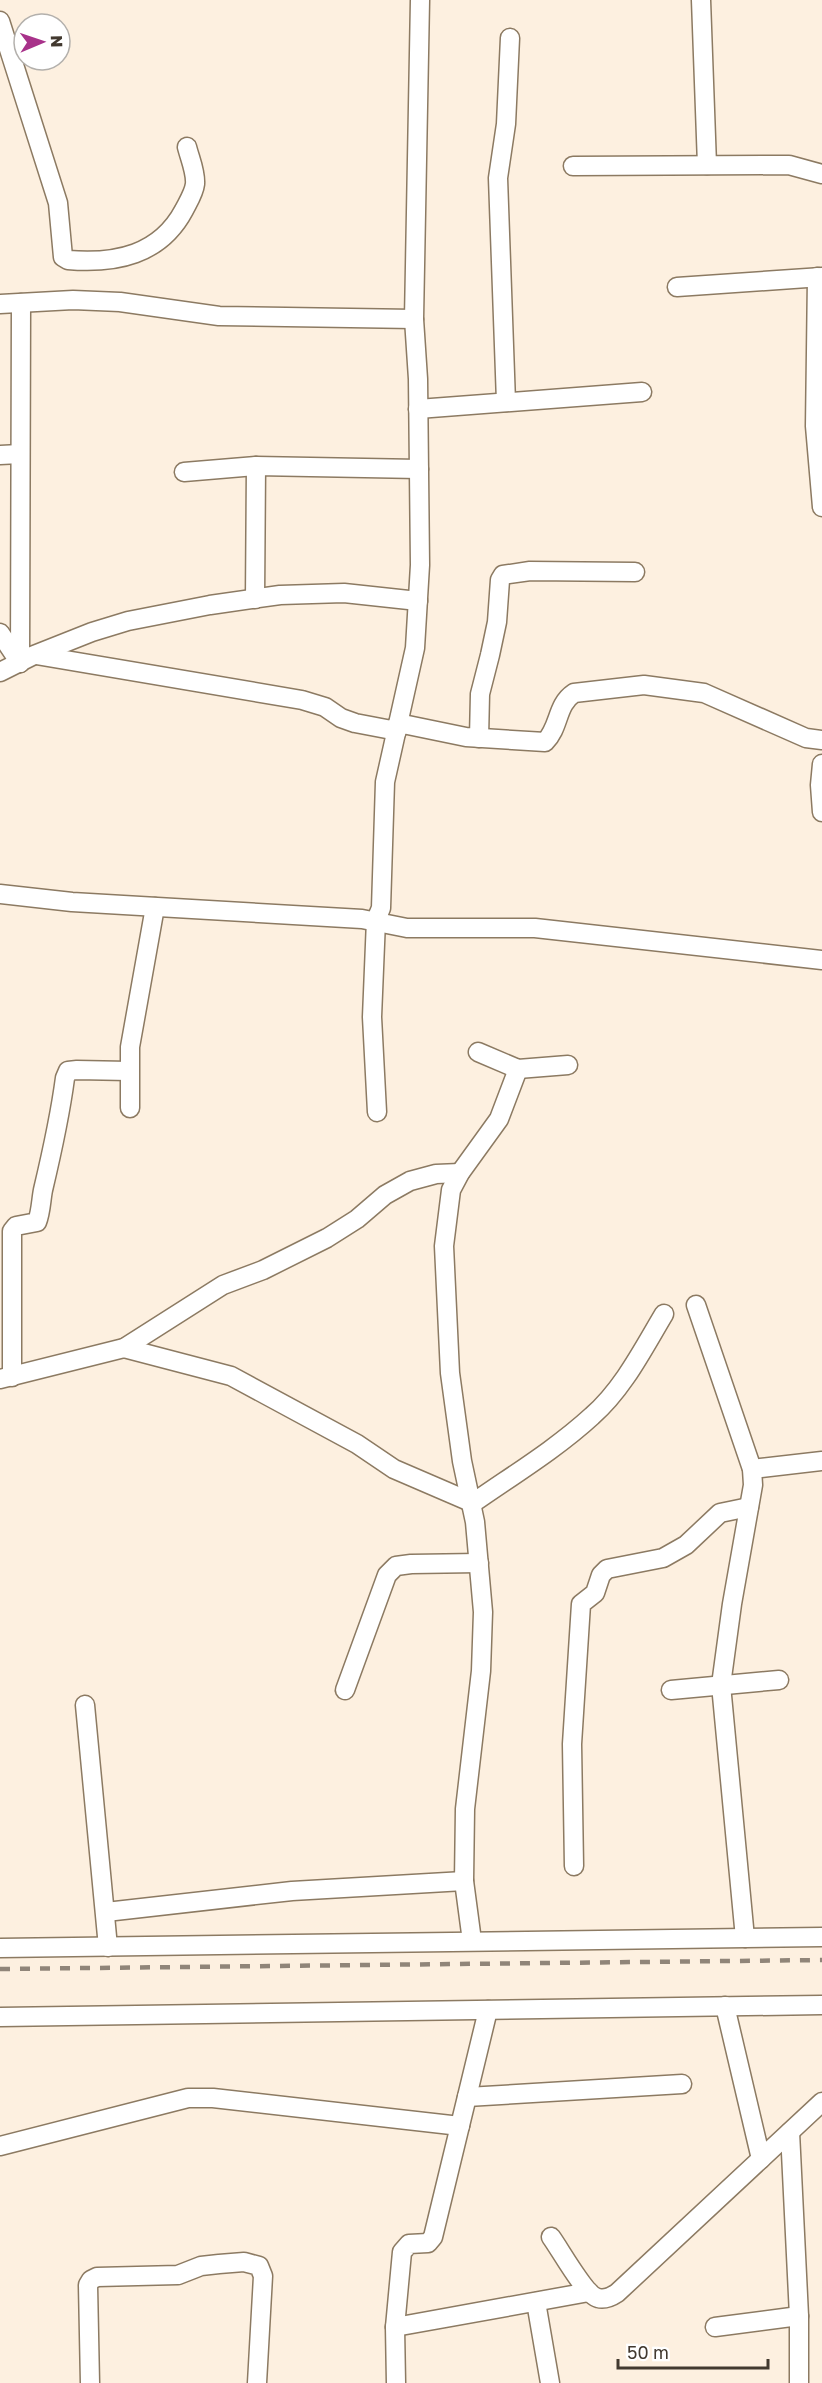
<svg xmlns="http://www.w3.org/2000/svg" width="822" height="2383" viewBox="0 0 822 2383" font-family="'Golos Text',sans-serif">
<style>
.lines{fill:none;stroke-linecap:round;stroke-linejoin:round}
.street-casing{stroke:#8c7a62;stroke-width:21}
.street{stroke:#fff;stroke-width:18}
.rail{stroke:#908579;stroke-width:4.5;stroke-dasharray:10 10;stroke-linecap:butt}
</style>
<rect width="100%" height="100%" fill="#fdf0e0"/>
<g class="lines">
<defs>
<g id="street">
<polyline points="701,0 707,165"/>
<path d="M0,21L58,203L63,257L68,260C116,264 160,255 184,210C188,202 194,193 195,184C196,172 190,159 187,147"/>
<polyline points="573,166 789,165 822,174"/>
<polyline points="817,277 815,426 822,507"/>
<polyline points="677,287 822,277"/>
<polyline points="0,304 73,300 120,302 219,316 414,319"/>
<polyline points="506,402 498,178 506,124 510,38"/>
<polyline points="418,409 642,392"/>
<polyline points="0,455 20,454"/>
<polyline points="184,472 256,466 419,469"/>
<polyline points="255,599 256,466"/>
<polyline points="0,633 20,663"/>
<polyline points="36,655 302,700 325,707 341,718 355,723 397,731"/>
<polyline points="20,663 21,303"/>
<polyline points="0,672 34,655 92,632 128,621 210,605 280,595 344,593 418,601"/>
<path d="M398,723L466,737L545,742C560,727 556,705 574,693L644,685L704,693L806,738L822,740"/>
<polyline points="479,738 480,694 490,655 497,622 500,580 503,575 530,571 635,572"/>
<polyline points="822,764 820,785 822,812"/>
<polyline points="0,894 72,902 362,919 407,928 535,928 822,960"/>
<polyline points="478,1052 518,1069 568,1065"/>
<polyline points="130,1108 130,1047 155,907"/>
<polyline points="377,1112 372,1017 376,920 381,908 385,782 415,648 420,565 418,379 414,319 420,0"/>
<polyline points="696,1305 752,1469 753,1485 732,1604 721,1685 745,1938"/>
<polyline points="124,1348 231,1376 357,1444 394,1469 473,1503"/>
<path d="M12,1377V1231L16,1226L37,1222C41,1212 41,1200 43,1190C52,1152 60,1116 65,1078L68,1071L77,1070L129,1071"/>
<polyline points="0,1379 124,1348 223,1285 263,1270 327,1238 357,1219 385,1195 410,1181 436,1174 460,1173"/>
<polyline points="752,1469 822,1461"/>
<path d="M473,1503C513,1475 556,1449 592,1416C623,1389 643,1349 664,1314"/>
<polyline points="345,1690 387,1575 396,1566 411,1564 479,1563"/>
<polyline points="671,1690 779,1680"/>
<polyline points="85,1705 108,1947"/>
<polyline points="574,1866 572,1744 581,1604 595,1593 601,1575 607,1569 663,1558 686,1545 720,1513 749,1507"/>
<polyline points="106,1912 292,1891 464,1881"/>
<polyline points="472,1941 464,1881 465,1809 481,1671 483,1612 475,1522 462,1461 450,1373 444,1246 451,1190 460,1173 499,1119 518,1069"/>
<polyline points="0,1948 822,1937"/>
<polyline points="725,2006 761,2159"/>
<polyline points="0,2017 822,2005"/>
<polyline points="467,2097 682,2084"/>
<polyline points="790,2132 799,2316 799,2383"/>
<polyline points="0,2146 188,2098 213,2098 460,2126"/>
<path d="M551,2237C560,2249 585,2295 598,2298C605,2300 611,2297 617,2293L822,2102"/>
<polyline points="536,2302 550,2383"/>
<polyline points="395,2327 589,2292"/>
<polyline points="715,2327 799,2316"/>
<polyline points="90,2383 88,2285 91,2280 97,2277 178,2275 201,2266 219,2264 244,2262 259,2266 263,2276 257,2383"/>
<polyline points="396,2383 395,2327 402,2252 409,2244 428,2243 433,2237 488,2010"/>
</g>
</defs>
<!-- street casing -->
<use href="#street" class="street-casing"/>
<!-- street -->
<use href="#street" class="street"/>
<!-- rail -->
<polyline class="rail" points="0,1969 822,1960"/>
</g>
<!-- north arrow -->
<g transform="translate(42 42) rotate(88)"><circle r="28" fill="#ffffff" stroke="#b3b0ac" stroke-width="1.5"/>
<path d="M0-4.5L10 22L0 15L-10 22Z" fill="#a8328a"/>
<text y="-9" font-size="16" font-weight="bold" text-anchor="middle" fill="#42392f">N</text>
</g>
<!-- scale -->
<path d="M618 2359v9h150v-9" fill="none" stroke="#42392f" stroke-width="3"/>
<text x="627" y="2359" font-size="18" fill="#42392f" stroke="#ffffff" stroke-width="4.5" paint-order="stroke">50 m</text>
</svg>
